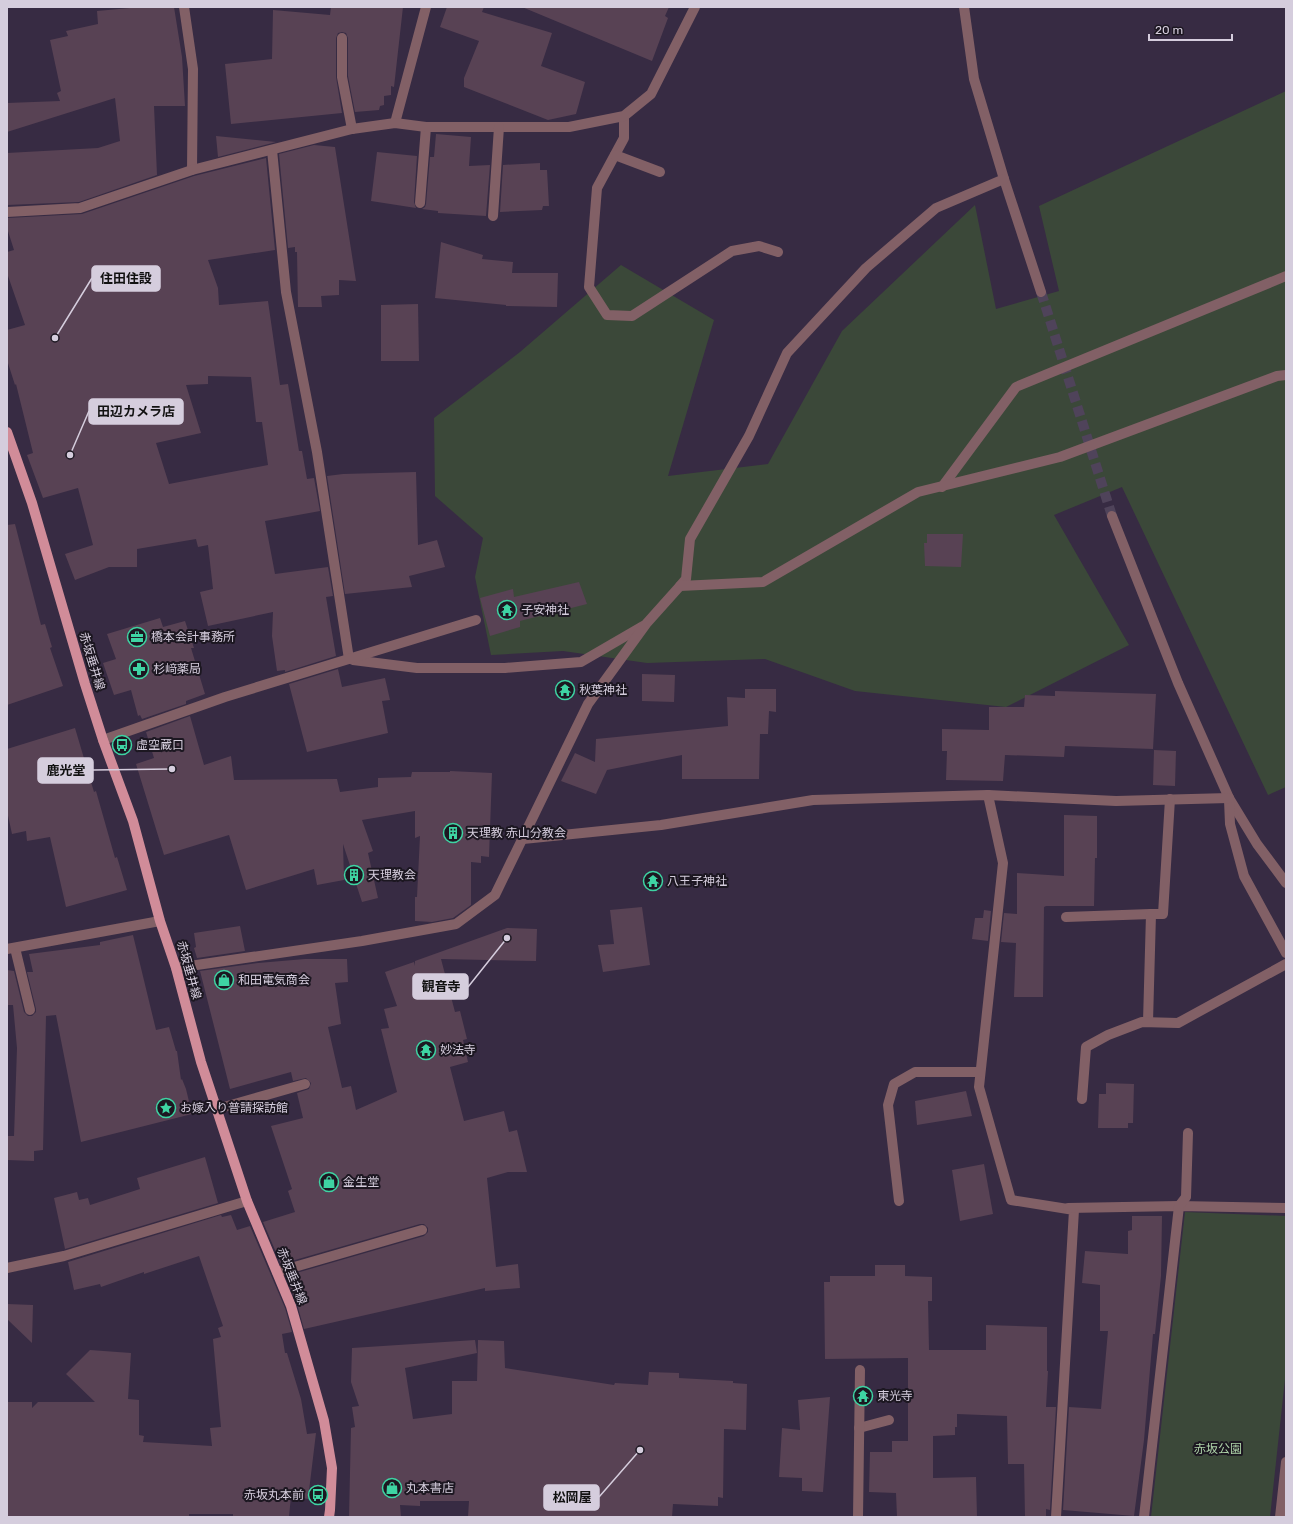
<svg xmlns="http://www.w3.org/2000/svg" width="1293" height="1524" viewBox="0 0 1293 1524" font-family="Rubik,'Noto Sans JP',sans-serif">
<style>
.green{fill:#3b4839}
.building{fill:#584254;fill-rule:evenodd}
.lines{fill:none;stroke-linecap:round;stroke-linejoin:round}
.minor-tunnel{stroke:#4f435a;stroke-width:10;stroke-dasharray:10 5;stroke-linecap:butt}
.minor{stroke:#826066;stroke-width:10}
.major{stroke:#d18c99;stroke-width:10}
.labels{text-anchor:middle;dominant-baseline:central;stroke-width:4;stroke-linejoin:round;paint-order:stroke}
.poi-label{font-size:12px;fill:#d5cddd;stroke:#1c1721;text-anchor:start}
.street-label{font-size:12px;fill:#d5cddd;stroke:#1c1721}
.park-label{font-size:12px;fill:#aed3a8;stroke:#1c1721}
.leader{fill:none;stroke:#d5cddd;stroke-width:1.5}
.callout-dot{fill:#d5cddd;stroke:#1c1721;stroke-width:1.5}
.callout{fill:#d5cddd;stroke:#d5cddd;stroke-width:1.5}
.callout-label{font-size:13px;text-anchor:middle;font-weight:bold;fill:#111}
</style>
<rect width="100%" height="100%" fill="#372b43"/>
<!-- green -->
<g class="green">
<polygon points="1286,91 1286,787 1268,795 1122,487 1054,515 1129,645 1006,707 855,691 765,659 647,663 563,651 491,655 475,577 483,538 435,496 434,418 520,352 621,265 714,320 668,476 768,464 842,331 975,205 996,309 1059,291 1039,206"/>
<polygon points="1185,1212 1286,1216 1286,1370 1270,1517 1151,1517"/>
</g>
<!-- building -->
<g class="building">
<polygon points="141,7 174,7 182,57 185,106 154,106 157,175 79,202 7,205 7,153 98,148 120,141 115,98 7,132 7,103 60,101 57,93 61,91 50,40 68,36 66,31 98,24 97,11"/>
<polygon points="331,7 403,7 394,87 391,86 391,95 384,96 384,105 380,106 379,110 355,112 348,76 348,38 346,33 342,32 338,33 336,38 336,77 342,113 231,124 225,64 272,59 273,10 330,15"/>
<polygon points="447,7 484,7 482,12 552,33 541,66 585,82 576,114 548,120 464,87 464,78 479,41 440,27"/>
<polygon points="522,7 669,7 665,16 668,18 652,61"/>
<polygon points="436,134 471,137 469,166 490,165 486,216 438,213 438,211 422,209 425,207 426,204 430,157 434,157"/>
<polygon points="216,136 276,142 218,157"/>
<polygon points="314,145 335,147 356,281 339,280 339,295 321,296 322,307 298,307 297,252 295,252 295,247 288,248 279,154"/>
<polygon points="377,152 417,156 414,202 416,208 371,201"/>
<path d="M266,158L275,250L208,260L218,288L219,305L268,301L280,385L288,384L299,451H302L307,479L314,478L320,511L265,521L275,574L328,567L333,596L326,597L336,656L285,672V670L277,671L272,636L273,612L208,626L200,592L213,589L208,545L198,547L196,539L137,549V567H109L75,580L65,554L93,545L78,488L43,498L27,455L33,453L16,384L15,385L7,360V330L25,325L7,273V252L14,250L7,228V218L82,214L194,176ZM208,376L251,377L256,422H262L268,465L169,484L156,443L201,433L186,385L208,384Z"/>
<polygon points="540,163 540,170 547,170 549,206 543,206 542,210 500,212 503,165"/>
<polygon points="441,242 483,255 482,259 513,262 512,273 558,273 557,307 506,306 506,305 435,298"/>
<polygon points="418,304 419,361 381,361 381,305"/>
<polygon points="416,472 418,545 437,540 445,567 409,576 412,587 345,594 327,476 343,474"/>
<polygon points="15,524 41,625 45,624 52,647 50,648 63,686 7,705 7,525"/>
<polygon points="927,534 963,534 961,567 925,566 924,543 927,543"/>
<polygon points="579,582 587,604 520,621 520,627 490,636 480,598 513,589 514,597"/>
<polygon points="160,618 163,627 185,621 194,648 191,648 205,694 186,701 186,704 142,719 140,715 138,716 131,690 114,695 103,663 116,659 107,634"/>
<polygon points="338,669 342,687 385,678 390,700 382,701 388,733 307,752 289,684"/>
<polygon points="642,674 675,675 674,702 642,701"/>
<polygon points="745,689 776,689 776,712 769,711 768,734 760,734 759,779 682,779 682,755 607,770 596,794 561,781 575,753 595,762 596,739 728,726 727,697 745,698"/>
<polygon points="1055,691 1156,694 1153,749 1065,746 1064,757 1005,755 1003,781 946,780 947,751 942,751 942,729 989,730 989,707 1024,707 1025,695 1055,696"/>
<polygon points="190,716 204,765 231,756 234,780 337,779 340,792 378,787 378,778 411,777 412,772 450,772 450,771 492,773 489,857 481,856 481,863 471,862 471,905 453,918 432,922 415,921 415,897 417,897 420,836 415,838 415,811 362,820 373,851 368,853 378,898 362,902 343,844 344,880 317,885 314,869 246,890 229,835 164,855 136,764 154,758 146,732"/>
<polygon points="75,728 94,792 96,791 115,858 117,857 127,890 66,907 50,837 27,841 26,831 12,834 7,811 7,749"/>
<polygon points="1154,750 1176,751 1175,786 1153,785"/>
<polygon points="1064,815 1097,816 1097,858 1095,858 1094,906 1046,906 1044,907 1043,997 1014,997 1016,943 1001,942 1004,913 1017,914 1017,873 1064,876"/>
<polygon points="642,907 650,965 603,972 598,945 614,944 610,910"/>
<polygon points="984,910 991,911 988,941 972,939 975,918 983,918"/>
<polygon points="240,926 245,951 197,958 194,948 196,947 194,933"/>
<polygon points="507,928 537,929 536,961 441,959 455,1012 460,1011 467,1039 463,1040 468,1062 450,1067 464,1121 504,1111 509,1132 517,1130 527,1172 508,1172 487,1178 496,1267 518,1264 520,1288 485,1291 485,1288 304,1329 297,1304 286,1276 424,1236 428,1232 428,1228 424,1224 420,1224 281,1264 263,1222 295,1212 288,1191 292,1189 271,1126 303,1118 297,1093 309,1089 311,1083 306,1078 293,1081 291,1072 230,1089 200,971 258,963 305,959 347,959 348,982 335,983 341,1024 328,1027 342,1088 351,1086 356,1110 397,1092 381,1029 389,1028 384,1009 397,1006 385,972 414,962 415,966 415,961"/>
<polygon points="133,935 156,1030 169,1027 176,1051 177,1051 181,1080 182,1079 186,1089 192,1114 81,1142 56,1015 46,1016 43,1150 34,1151 34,1161 7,1160 7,1136 14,1136 17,1048 13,1005 7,1005 7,970 14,971 24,1012 28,1016 32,1016 36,1012 36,1009 27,972 33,972 29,954 100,945 100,942"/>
<polygon points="1106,1083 1134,1084 1133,1123 1128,1123 1128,1128 1098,1128 1099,1094 1106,1094"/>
<polygon points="966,1091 972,1116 917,1125 915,1101"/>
<polygon points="205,1157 218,1203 65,1249 54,1198 77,1192 79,1200 88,1198 90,1205 140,1189 137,1178"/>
<polygon points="984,1164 993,1214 960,1221 952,1170"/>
<polygon points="221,1215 222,1217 231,1215 237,1230 250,1226 285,1308 292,1332 282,1334 285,1353 287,1353 301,1399 307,1434 316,1433 308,1499 291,1496 289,1517 233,1517 233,1514 189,1514 189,1517 7,1516 7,1402 32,1402 32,1408 38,1402 95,1402 66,1374 90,1350 131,1353 128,1399 139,1400 139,1435 144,1436 143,1442 212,1446 210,1428 221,1427 213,1339 221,1337 218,1328 223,1326 199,1256 144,1274 144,1272 101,1287 100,1284 74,1290 68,1262"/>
<polygon points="1132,1216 1162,1216 1161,1276 1155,1334 1153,1334 1144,1440 1134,1516 1063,1510 1069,1407 1101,1409 1108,1331 1100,1331 1100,1285 1082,1283 1085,1251 1128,1254 1128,1231 1132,1230"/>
<polygon points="875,1265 905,1265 905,1276 932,1277 932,1301 928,1301 929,1350 986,1350 986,1325 1047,1327 1047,1371 1048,1371 1046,1407 1056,1407 1050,1510 1046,1509 1046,1517 1025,1517 1024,1464 1008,1464 1007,1416 957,1414 957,1427 955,1427 955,1435 933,1436 933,1478 976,1477 977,1517 897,1517 896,1493 869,1492 870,1452 892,1452 892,1441 908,1441 908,1358 825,1359 824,1282 830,1282 830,1276 875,1276"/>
<polygon points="7,1304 33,1305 32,1343 7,1319"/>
<polygon points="475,1340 477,1353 405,1368 413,1419 452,1414 452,1381 477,1381 478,1340 504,1341 505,1368 614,1385 615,1383 648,1385 649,1372 679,1373 679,1378 733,1381 733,1383 747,1384 746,1430 724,1429 723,1498 718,1497 718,1506 673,1504 672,1517 468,1517 469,1501 420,1501 420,1506 400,1505 401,1517 349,1517 351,1428 355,1427 352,1407 359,1406 351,1382 352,1348"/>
<polygon points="830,1397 823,1492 802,1491 802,1478 779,1477 782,1428 800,1430 798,1400"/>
</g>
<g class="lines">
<!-- minor-tunnel -->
<polyline class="minor-tunnel" points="1041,292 1112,516"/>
<!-- minor -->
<g class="minor">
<polyline points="184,7 193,69 192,170"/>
<polyline points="964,7 974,79 1004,179 1041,292"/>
<polyline points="342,38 342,77 352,129"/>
<polyline points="624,116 624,138 597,188 589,287 607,315 632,316 732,251 759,246 778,252"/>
<polyline points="395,123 426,7"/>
<polyline points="272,150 286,292 317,452 349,659"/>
<polyline points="615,155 660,172"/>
<polyline points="420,203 426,127"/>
<polyline points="7,212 80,208 192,170 352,129 395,123 426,127 569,127 624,116 651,94 695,7"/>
<polyline points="493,216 499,127"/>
<polyline points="942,487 1016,387 1286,276"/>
<polyline points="1112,516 1178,683 1229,798 1257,844 1286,883"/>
<polyline points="680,586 686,579 690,539 749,436 787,353 866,268 936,208 1004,179"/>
<polyline points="353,660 417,668 505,668 581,662 643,626"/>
<polyline points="103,740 225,697 476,620"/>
<polyline points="988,795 1003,863 979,1087 1011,1200 1074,1210 1056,1517"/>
<polyline points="1229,800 1230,824 1244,876 1286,953"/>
<polyline points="523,839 661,825 813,800 988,795 1116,801 1229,798"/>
<polyline points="1066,917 1151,914"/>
<polyline points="15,948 30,1010"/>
<polyline points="7,949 160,921"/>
<polyline points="176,968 362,941 456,924 495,895 588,704 646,624 680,586 763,582 918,492 1060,457 1277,376 1286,375"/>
<polyline points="1148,1022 1151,914 1163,914 1170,799"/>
<polyline points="1082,1099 1086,1047 1108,1035 1142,1022 1178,1023 1286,964"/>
<polyline points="217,1109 305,1084"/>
<polyline points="899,1201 888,1105 894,1084 915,1072 980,1072"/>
<polyline points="1068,1208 1179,1206 1286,1208"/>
<polyline points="7,1268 64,1256 247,1201"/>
<polyline points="277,1272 422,1230"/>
<polyline points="859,1428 889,1420"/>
<polyline points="858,1517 860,1370"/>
<polyline points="1144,1517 1179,1206 1186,1197 1188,1133"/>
<polyline points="1280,1517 1286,1462"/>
</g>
<!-- major -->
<polyline class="major" points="7,432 32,503 85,684 103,740 133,821 160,921 176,968 201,1062 247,1201 291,1306 324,1421 332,1468 330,1510 329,1517"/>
</g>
<!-- icons -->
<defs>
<symbol id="temple-ring" viewBox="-11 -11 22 22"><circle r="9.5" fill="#1c1721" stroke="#3ed4a3" stroke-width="1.5"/><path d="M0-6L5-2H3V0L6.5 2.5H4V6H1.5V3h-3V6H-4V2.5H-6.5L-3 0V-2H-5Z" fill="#3ed4a3"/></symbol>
<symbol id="office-ring" viewBox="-11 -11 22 22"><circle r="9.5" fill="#1c1721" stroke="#3ed4a3" stroke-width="1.5"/><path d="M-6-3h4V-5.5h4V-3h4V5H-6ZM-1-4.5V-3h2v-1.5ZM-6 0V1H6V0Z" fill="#3ed4a3"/></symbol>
<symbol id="pharmacy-ring" viewBox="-11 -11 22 22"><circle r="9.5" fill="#1c1721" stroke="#3ed4a3" stroke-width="1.5"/><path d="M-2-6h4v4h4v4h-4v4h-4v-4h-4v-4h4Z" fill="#3ed4a3"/></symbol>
<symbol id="bus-ring" viewBox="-11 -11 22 22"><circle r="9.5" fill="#1c1721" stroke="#3ed4a3" stroke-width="1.5"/><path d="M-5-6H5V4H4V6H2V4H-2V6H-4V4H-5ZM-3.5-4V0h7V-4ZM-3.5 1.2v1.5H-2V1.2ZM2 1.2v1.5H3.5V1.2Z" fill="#3ed4a3"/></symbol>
<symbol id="building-ring" viewBox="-11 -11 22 22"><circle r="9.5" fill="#1c1721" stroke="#3ed4a3" stroke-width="1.5"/><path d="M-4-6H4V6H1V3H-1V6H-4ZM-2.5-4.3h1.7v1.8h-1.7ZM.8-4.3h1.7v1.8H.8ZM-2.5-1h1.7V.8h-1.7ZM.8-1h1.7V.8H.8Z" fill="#3ed4a3"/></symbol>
<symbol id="shop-ring" viewBox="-11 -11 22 22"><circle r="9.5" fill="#1c1721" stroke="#3ed4a3" stroke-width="1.5"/><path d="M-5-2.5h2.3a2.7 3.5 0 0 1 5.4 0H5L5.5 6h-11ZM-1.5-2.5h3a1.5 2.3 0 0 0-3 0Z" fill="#3ed4a3"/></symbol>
<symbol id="sight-ring" viewBox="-11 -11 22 22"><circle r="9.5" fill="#1c1721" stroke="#3ed4a3" stroke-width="1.5"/><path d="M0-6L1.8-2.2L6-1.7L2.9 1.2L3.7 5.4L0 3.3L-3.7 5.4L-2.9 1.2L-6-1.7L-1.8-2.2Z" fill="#3ed4a3"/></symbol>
</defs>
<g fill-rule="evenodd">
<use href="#temple-ring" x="496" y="599" width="22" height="22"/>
<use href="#office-ring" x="126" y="626" width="22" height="22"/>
<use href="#pharmacy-ring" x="128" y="658" width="22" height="22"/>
<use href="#temple-ring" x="554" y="679" width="22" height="22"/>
<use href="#bus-ring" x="111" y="734" width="22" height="22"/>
<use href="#building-ring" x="442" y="822" width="22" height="22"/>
<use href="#building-ring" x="343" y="864" width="22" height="22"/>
<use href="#temple-ring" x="642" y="870" width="22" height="22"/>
<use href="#shop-ring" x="213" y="969" width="22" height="22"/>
<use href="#temple-ring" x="415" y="1039" width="22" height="22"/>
<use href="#sight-ring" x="155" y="1097" width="22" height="22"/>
<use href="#shop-ring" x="318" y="1171" width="22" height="22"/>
<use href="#temple-ring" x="852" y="1385" width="22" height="22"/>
<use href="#shop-ring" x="381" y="1477" width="22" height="22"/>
<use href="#bus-ring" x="307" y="1484" width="22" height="22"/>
</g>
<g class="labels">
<!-- poi labels -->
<g class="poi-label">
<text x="521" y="610">子安神社</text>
<text x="151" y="637">橋本会計事務所</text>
<text x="153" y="669">杉﨑薬局</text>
<text x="579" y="690">秋葉神社</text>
<text x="136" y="745">虚空蔵口</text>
<text x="467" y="833">天理教 赤山分教会</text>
<text x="368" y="875">天理教会</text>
<text x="667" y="881">八王子神社</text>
<text x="238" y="980">和田電気商会</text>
<text x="440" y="1050">妙法寺</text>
<text x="180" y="1108">お嫁入り普請探訪館</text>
<text x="343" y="1182">金生堂</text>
<text x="877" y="1396">東光寺</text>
<text x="406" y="1488">丸本書店</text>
<text x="304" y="1495" text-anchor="end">赤坂丸本前</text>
</g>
<!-- street labels -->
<g class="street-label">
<text transform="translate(92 661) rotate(73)">赤坂垂井線</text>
<text transform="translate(189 970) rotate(74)">赤坂垂井線</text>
<text transform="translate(292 1276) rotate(68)">赤坂垂井線</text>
</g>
<!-- park labels -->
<g class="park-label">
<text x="1218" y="1449">赤坂公園</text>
</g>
</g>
<!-- callouts -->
<path class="leader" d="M55 338L92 278M70 455L89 411M172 769L93 770M507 938L468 987M640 1450L599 1497"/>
<g class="callout-dot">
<circle cx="55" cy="338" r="4"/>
<circle cx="70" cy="455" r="4"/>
<circle cx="172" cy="769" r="4"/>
<circle cx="507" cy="938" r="4"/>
<circle cx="640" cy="1450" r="4"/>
</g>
<g class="callout">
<rect x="92" y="266" width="68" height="25" rx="4"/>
<rect x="89" y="399" width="94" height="25" rx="4"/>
<rect x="38" y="758" width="55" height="25" rx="4"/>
<rect x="413" y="974" width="55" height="25" rx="4"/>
<rect x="544" y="1485" width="55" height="25" rx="4"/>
</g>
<g class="callout-label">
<text x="126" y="283">住田住設</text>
<text x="136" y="416">田辺カメラ店</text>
<text x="66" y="775">鹿光堂</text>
<text x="441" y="991">観音寺</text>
<text x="572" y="1502">松岡屋</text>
</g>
<!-- border -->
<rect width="1293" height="1524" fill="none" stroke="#d5cddd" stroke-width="16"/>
<!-- scale -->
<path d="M1149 34v6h83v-6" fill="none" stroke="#d5cddd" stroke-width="2"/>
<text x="1155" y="34" font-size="12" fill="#d5cddd" stroke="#1c1721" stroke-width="3" paint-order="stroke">20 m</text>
</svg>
